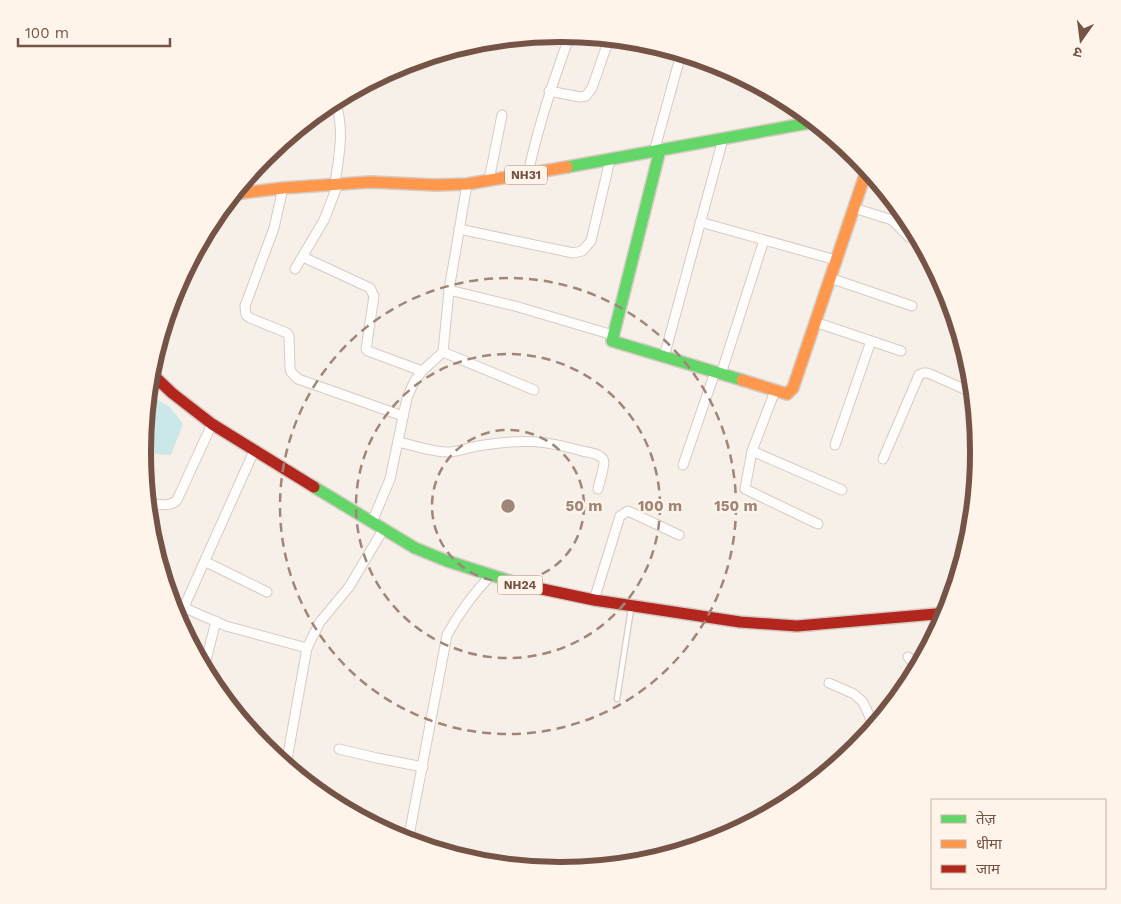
<svg xmlns="http://www.w3.org/2000/svg" width="1121" height="904" viewBox="0 0 1121 904" font-family="'Work Sans','Noto Sans Devanagari',sans-serif">
<style>
.water{fill:#cae8e7}
.lines{fill:none;stroke-linecap:round;stroke-linejoin:round}
.lane-casing{stroke:#d6cbc5;stroke-width:7}
.street-casing{stroke:#d6cbc5;stroke-width:11}
.fast-casing{stroke:#d6cbc4;stroke-width:14}
.slow-casing{stroke:#d6cbc4;stroke-width:14}
.jam-casing{stroke:#d6cbc4;stroke-width:14}
.lane{stroke:#fefdfc;stroke-width:4.5}
.street{stroke:#fefdfc;stroke-width:9}
.fast{stroke:#63d668;stroke-width:11}
.slow{stroke:#ff974d;stroke-width:11}
.jam{stroke:#b3261e;stroke-width:11}
.ring{fill:none;stroke:#9e8679;stroke-width:2.5;stroke-dasharray:9 6}
.labels{text-anchor:middle;dominant-baseline:central;stroke-width:4.5;stroke-linejoin:round;paint-order:stroke}
.shield{fill:#fff4e9;stroke:#9e8478;stroke-width:1}
.shield-label{font-size:12px;font-weight:bold;fill:#755447}
.rim{fill:none;stroke:#755447;stroke-width:6}
.centre{fill:#9e8679;stroke:#fff4e9;stroke-width:2.5}
.ring-label{font-size:15px;text-anchor:middle;font-weight:bold;fill:#9e8679;stroke:#fff4e9;stroke-width:4.5;stroke-linejoin:round;paint-order:stroke}
</style>
<rect width="100%" height="100%" fill="#f7f0e8"/>
<!-- water -->
<polygon class="water" points="148,394 170,407 183,424 171,455 142,453"/>
<g class="lines">
<defs>
<polyline id="lane" points="617,699 631,609"/>
<g id="street">
<polyline points="549,91 580,97 586,96 592,88 609,39"/>
<path d="M335,101C345,129 339,155 335,184"/>
<polyline points="654,152 681,54"/>
<path d="M528,174C538,126 553,81 570,35"/>
<polyline points="489,180 502,115"/>
<polyline points="283,188 274,228 245,306 246,315 250,318 287,333 289,336 290,368 291,372 298,379 403,416"/>
<polyline points="854,208 892,220 894,219 899,208"/>
<polyline points="892,220 909,237 919,239"/>
<polyline points="700,222 836,260"/>
<polyline points="459,229 573,253 582,251 591,241 610,160"/>
<polyline points="303,257 370,288 374,296 366,349 368,351 422,371"/>
<polyline points="295,269 324,220 338,184"/>
<polyline points="830,278 912,306"/>
<polyline points="449,290 515,306 613,335"/>
<polyline points="815,322 901,351"/>
<polyline points="443,352 534,390"/>
<polyline points="664,357 723,139"/>
<polyline points="721,374 764,240"/>
<polyline points="775,391 752,451 842,490"/>
<path d="M398,442C414,445 433,453 450,452C461,451 473,446 484,445C522,439 544,440 582,451C587,452 599,453 603,459C606,463 599,483 598,489"/>
<polyline points="835,445 871,341"/>
<polyline points="752,451 745,489 818,524"/>
<polyline points="883,459 919,375 923,373 928,373 973,393"/>
<polyline points="683,465 715,372"/>
<path d="M147,503C157,504 169,508 177,500L212,424"/>
<polyline points="372,522 390,479 407,398 414,382 422,371 443,352 449,290 467,184"/>
<polyline points="206,562 267,592"/>
<polyline points="594,600 620,516 628,511 679,535"/>
<polyline points="171,602 226,626 307,648"/>
<polyline points="184,607 254,451"/>
<polyline points="908,657 917,667"/>
<polyline points="204,668 216,621"/>
<polyline points="829,683 854,694 863,702 874,726"/>
<polyline points="339,749 377,758 423,767"/>
<polyline points="286,765 307,648 320,622 349,587 383,530"/>
<path d="M408,841L447,635C459,613 473,594 490,576"/>
</g>
<g id="fast">
<polyline points="660,150 612,341 742,380"/>
<polyline points="567,167 814,122"/>
<polyline points="314,487 415,548 447,561 523,585"/>
</g>
<g id="slow">
<polyline points="234,194 283,188 370,182 436,185 467,184 567,167"/>
<polyline points="742,380 787,394 793,388 867,169"/>
</g>
<g id="jam">
<polyline points="150,372 172,393 212,424 314,487"/>
<polyline points="523,585 594,600 740,622 797,626 947,613"/>
</g>
</defs>
<!-- lane casing -->
<use href="#lane" class="lane-casing"/>
<!-- street casing -->
<use href="#street" class="street-casing"/>
<!-- fast casing -->
<use href="#fast" class="fast-casing"/>
<!-- slow casing -->
<use href="#slow" class="slow-casing"/>
<!-- jam casing -->
<use href="#jam" class="jam-casing"/>
<!-- lane -->
<use href="#lane" class="lane"/>
<!-- street -->
<use href="#street" class="street"/>
<!-- fast -->
<use href="#fast" class="fast"/>
<!-- slow -->
<use href="#slow" class="slow"/>
<!-- jam -->
<use href="#jam" class="jam"/>
</g>
<!-- distance rings -->
<g class="ring">
<circle cx="508" cy="506" r="76"/>
<circle cx="508" cy="506" r="152"/>
<circle cx="508" cy="506" r="228"/>
</g>
<g class="labels">
<!-- shield labels -->
<g class="shield">
<rect x="505" y="165.5" width="42" height="19" rx="4"/>
<rect x="497.5" y="575.5" width="45" height="19" rx="4"/>
</g>
<g class="shield-label">
<text x="526" y="175">NH31</text>
<text x="520" y="585">NH24</text>
</g>
</g>
<!-- crop -->
<path d="M0 0H1121V904H0ZM560 42H561A409 409 0 0 1 970 451V453A409 409 0 0 1 561 862H560A409 409 0 0 1 151 453V451A409 409 0 0 1 560 42Z" fill="#fff4e9" fill-rule="evenodd"/>
<path class="rim" d="M560 42H561A409 409 0 0 1 970 451V453A409 409 0 0 1 561 862H560A409 409 0 0 1 151 453V451A409 409 0 0 1 560 42Z"/>
<circle cx="508" cy="506" r="8" class="centre"/>
<g class="ring-label">
<text x="584" y="511">50 m</text>
<text x="660" y="511">100 m</text>
<text x="736" y="511">150 m</text>
</g>
<!-- legend -->
<rect x="931" y="799" width="175" height="90" fill="#fff4e9" stroke="#c8b4a8"/>
<rect x="941" y="815" width="25" height="8" fill="#63d668" stroke="#c8b4a8"/>
<text x="976" y="824" font-size="15" fill="#755447">तेज़</text>
<rect x="941" y="840" width="25" height="8" fill="#ff974d" stroke="#c8b4a8"/>
<text x="976" y="849" font-size="15" fill="#755447">धीमा</text>
<rect x="941" y="865" width="25" height="8" fill="#b3261e" stroke="#c8b4a8"/>
<text x="976" y="874" font-size="15" fill="#755447">जाम</text>
<!-- north arrow -->
<g transform="translate(1081 40) rotate(194)" stroke="#fff4e9" stroke-width="4" paint-order="stroke">
<path d="M0-4L9 19L0 12L-9 19Z" fill="#755447"/>
<text y="-8" font-size="14" font-weight="bold" text-anchor="middle" fill="#755447">उ</text>
</g>
<!-- scale -->
<path d="M18 38v8h152v-8" fill="none" stroke="#755447" stroke-width="2.5"/>
<text x="25" y="38" font-size="15" fill="#755447" stroke="#fff4e9" stroke-width="4" paint-order="stroke">100 m</text>
</svg>
